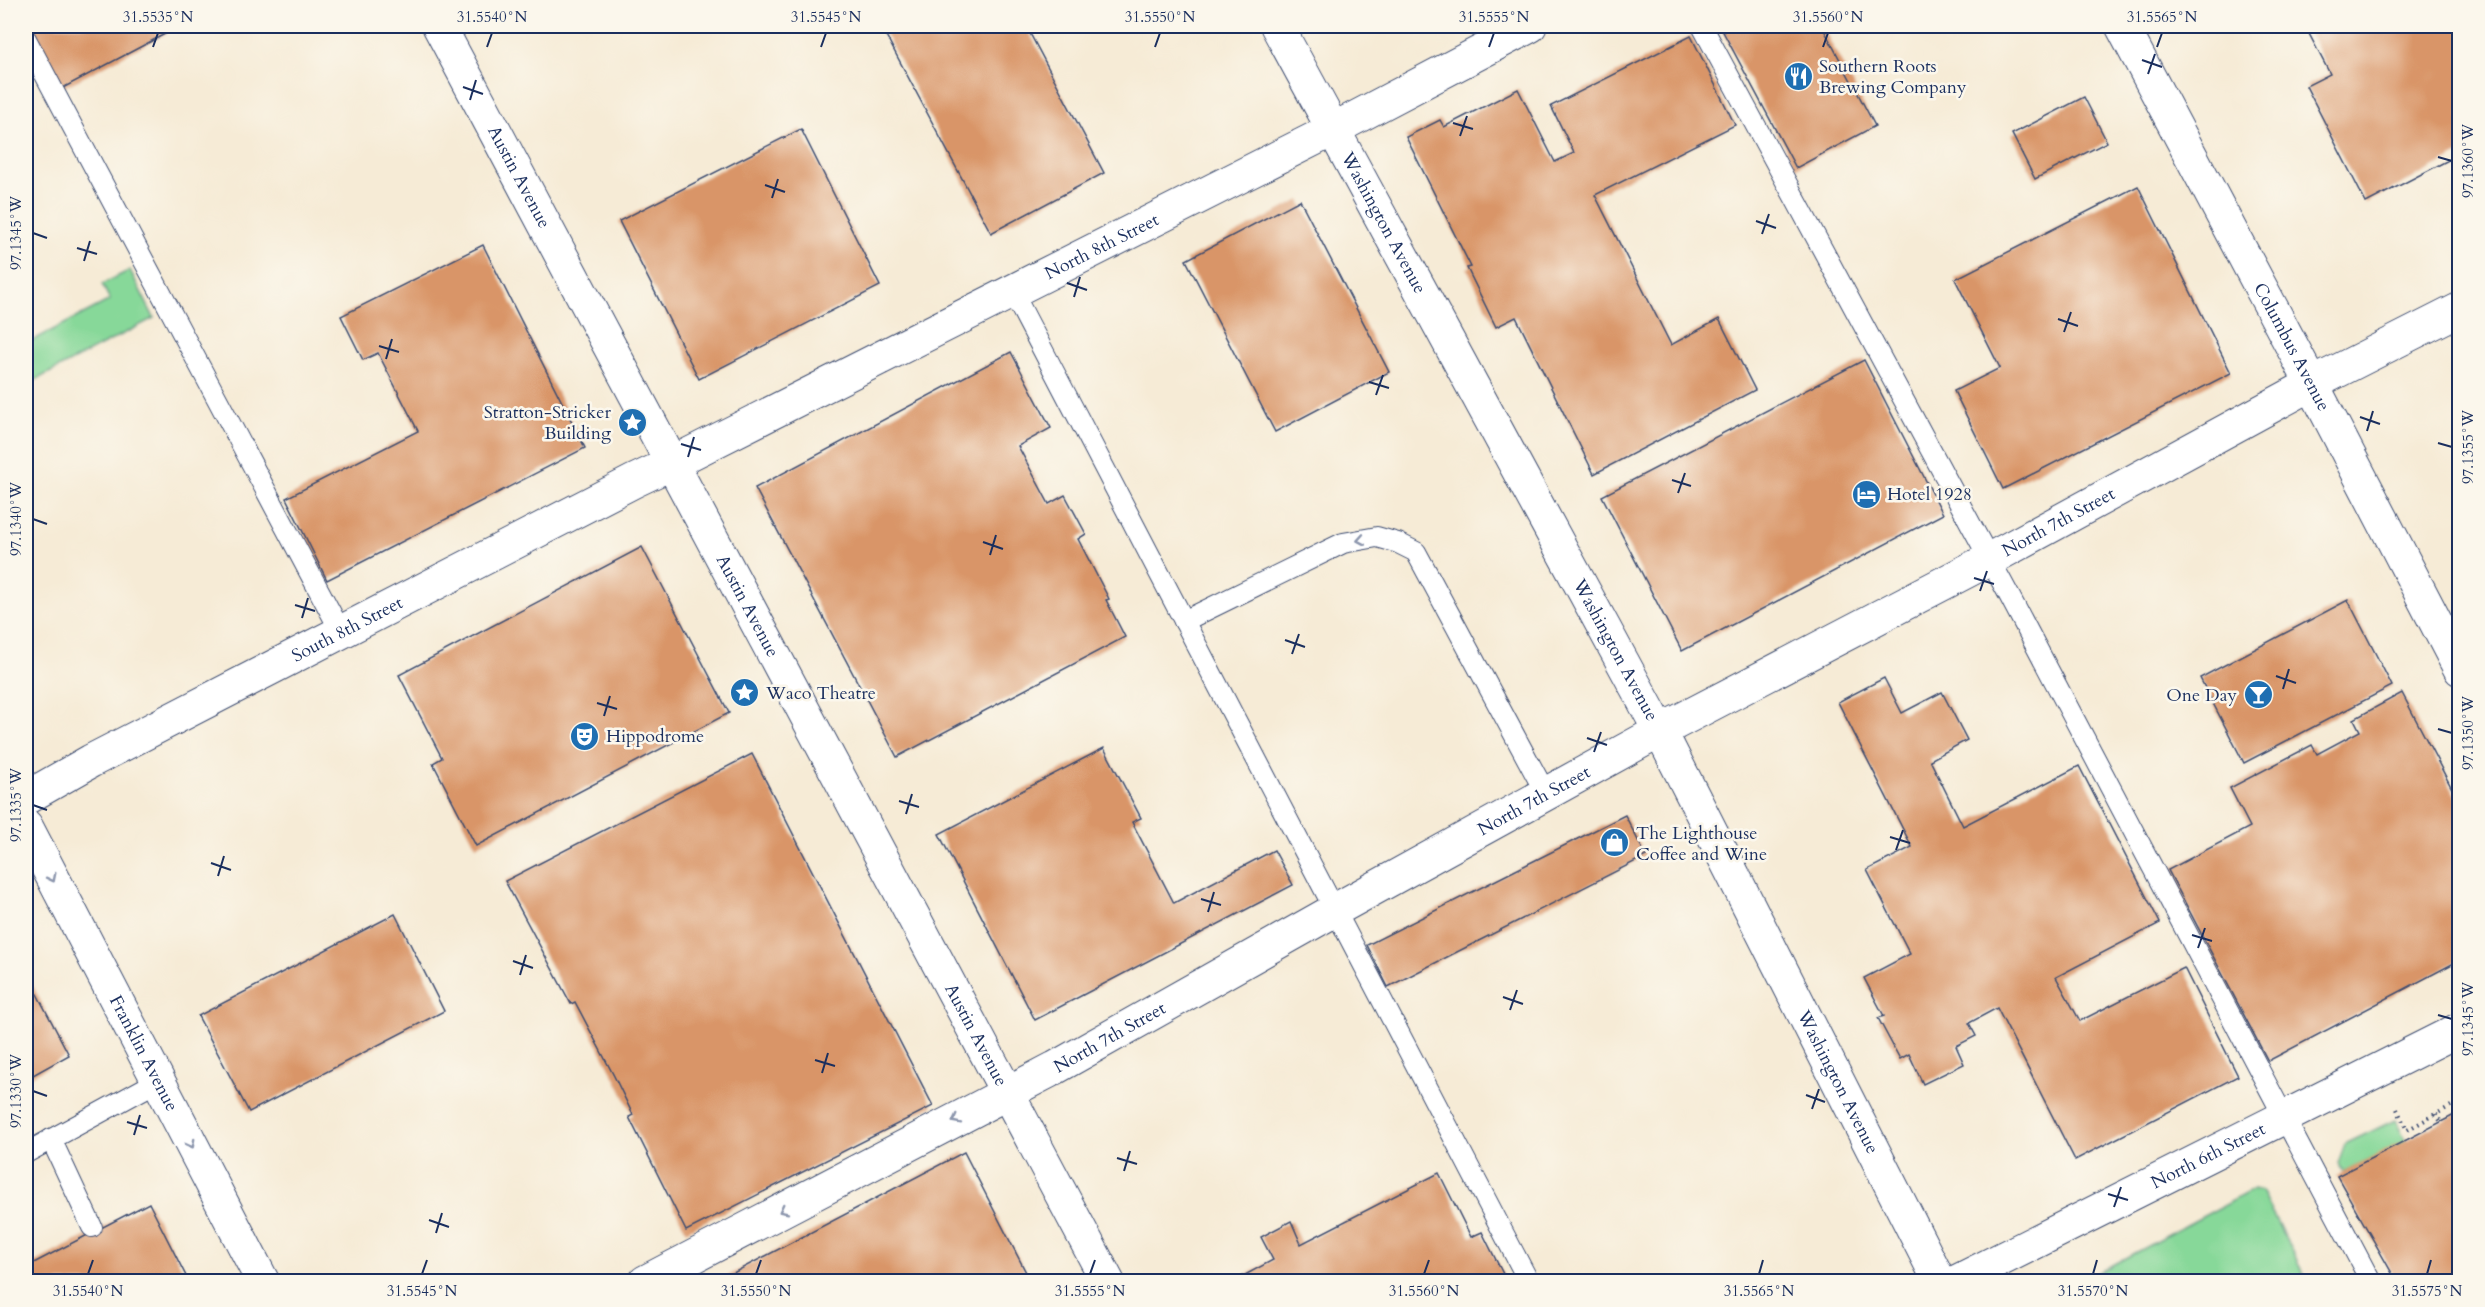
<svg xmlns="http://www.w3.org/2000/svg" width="2485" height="1307" viewBox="0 0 2485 1307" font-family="Cardo,serif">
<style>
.green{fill:#87d899;stroke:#51847c;stroke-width:1.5}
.building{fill:#d99568}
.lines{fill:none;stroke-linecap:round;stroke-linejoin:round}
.lane-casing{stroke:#3c4b70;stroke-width:22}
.street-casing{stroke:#3c4b70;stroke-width:35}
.secondary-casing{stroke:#3c4b70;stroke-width:35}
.path{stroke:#3c4b70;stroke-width:4;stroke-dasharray:1.5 4.5;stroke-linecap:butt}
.lane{stroke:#fff;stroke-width:20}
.street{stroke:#fff;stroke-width:33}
.secondary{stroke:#fff;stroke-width:33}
.oneway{stroke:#8d97ae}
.ticks{fill:none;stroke:#1b2f5e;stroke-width:2}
.labels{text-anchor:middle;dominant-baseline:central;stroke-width:5;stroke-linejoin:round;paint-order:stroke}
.poi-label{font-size:18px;fill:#1b2f5e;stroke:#fbf7ec;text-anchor:start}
.street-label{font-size:18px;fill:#1b2f5e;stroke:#fbf7ec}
.neatline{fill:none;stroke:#1b2f5e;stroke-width:2}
.ticks-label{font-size:15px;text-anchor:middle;fill:#1b2f5e}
</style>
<rect width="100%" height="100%" fill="#fbf7ec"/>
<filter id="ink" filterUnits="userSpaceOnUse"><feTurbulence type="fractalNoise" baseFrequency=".0167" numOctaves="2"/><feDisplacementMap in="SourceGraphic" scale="12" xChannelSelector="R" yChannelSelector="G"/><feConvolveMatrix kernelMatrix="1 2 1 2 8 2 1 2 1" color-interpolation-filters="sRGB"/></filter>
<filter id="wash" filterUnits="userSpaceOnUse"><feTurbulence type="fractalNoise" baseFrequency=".008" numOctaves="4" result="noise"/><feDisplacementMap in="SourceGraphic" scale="24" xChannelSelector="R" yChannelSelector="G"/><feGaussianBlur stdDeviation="1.35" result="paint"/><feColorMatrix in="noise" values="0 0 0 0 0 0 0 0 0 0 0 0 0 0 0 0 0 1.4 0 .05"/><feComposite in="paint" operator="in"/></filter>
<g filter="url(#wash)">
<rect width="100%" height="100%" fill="#f6ebd6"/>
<!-- green -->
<g class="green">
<polygon points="130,270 154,318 26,385 26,344 110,300 102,284"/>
<polygon points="2395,1120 2406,1141 2344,1173 2338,1163 2345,1144"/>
<polygon points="2254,1189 2261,1191 2307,1281 2082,1281"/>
</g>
<g id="blocks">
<!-- building -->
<g class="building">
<polygon points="26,26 180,26 59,90"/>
<polygon points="881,26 1026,26 1104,173 991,233"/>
<polygon points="1720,26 1822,26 1875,126 1796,168"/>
<polygon points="2305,26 2460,26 2460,154 2366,203 2306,86 2330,74"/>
<polygon points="1691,36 1735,125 1595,195 1671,345 1719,319 1755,390 1594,474 1516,317 1496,327 1467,268 1471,267 1406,137 1440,120 1444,127 1518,89 1555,162 1574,153 1551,106"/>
<polygon points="2084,97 2107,142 2035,179 2012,134"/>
<polygon points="801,129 880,286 699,379 619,221"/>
<polygon points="2138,186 2231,373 2003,489 1954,391 2000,368 1955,279"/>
<polygon points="1300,200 1389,372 1275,432 1186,260"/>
<polygon points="483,245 585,448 327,580 286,498 418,431 378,353 363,360 341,316"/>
<polygon points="1011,352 1051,428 1018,446 1049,504 1065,495 1086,534 1078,539 1109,599 1106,600 1125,637 897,757 755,488"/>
<polygon points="1864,360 1943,514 1682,651 1602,496"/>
<polygon points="642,547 729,713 476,846 433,763 442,758 399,675"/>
<polygon points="2348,600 2392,686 2244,763 2200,678"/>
<polygon points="1884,678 1902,713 1942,692 1967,740 1930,760 1963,826 2079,766 2160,923 2056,977 2080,1021 2184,968 2238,1076 2075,1160 1997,1008 1969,1023 1976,1036 1956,1046 1964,1064 1923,1084 1909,1054 1900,1059 1878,1018 1884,1016 1864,978 1910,954 1867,870 1912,847 1838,702"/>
<polygon points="2402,693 2460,804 2460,960 2268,1061 2168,870 2250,827 2230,788 2312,745 2317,754 2360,731 2354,719"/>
<polygon points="1104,748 1141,818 1132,822 1174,903 1274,850 1293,885 1035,1020 939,834"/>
<polygon points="752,754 933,1106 686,1231 629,1117 633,1115 614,1076 575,1002 571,1004 505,881"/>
<polygon points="1625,815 1646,856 1388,987 1367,945"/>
<polygon points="395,914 444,1011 249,1112 198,1016"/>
<polygon points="26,973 69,1055 26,1079"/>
<polygon points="2460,1112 2460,1282 2397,1282 2337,1176"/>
<polygon points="964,1152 1031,1282 716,1282"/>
<polygon points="1439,1173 1471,1237 1482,1232 1507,1282 1232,1282 1273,1260 1261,1237 1291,1221 1301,1244"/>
<polygon points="149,1203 189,1282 26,1282 26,1267"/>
</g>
</g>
</g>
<g filter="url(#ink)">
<use href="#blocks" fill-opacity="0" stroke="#3c4b70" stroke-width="1.5"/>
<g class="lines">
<defs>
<g id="lane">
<polyline points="1702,26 2010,597 2371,1282"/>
<polyline points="26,39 341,632"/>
<polyline points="1012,291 1529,1282"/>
<polyline points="1184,621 1343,543 1377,537 1398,543 1416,552 1546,794"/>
<polyline points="51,1139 92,1227"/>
<polyline points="26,1153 158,1081"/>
</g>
<g id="street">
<path id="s1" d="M2122,26L2312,384L2460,669"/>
<path id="s2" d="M26,798L91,761L634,481L672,463L1332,130L1530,26"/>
<path id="s3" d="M645,1282L1055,1068L1335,910L1660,731L1990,559L2312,384L2460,309"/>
<path id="s4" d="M1956,1282L2460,1029"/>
</g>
<g id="secondary">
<path id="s5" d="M439,26L1108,1282"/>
<path id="s6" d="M1277,26L1660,731L1940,1282"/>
<path id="s7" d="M26,826L263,1282"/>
</g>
</defs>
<!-- lane casing -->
<use href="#lane" class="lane-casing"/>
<!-- street casing -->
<use href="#street" class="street-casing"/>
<!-- secondary casing -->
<use href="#secondary" class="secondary-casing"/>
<!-- path -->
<g class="path">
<polyline points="2457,1078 2460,1083"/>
<polyline points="2397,1109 2407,1130 2460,1101"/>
<polyline points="2436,1114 2441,1122"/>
</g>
<!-- lane -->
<use href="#lane" class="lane"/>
<!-- street -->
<use href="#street" class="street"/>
<!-- secondary -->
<use href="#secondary" class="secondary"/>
</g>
<!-- one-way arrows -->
<defs><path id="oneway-chevron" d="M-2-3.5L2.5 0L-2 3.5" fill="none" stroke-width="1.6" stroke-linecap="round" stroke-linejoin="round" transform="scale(1.5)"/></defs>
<g class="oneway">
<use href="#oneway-chevron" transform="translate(1361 540) rotate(170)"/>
<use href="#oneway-chevron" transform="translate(52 878) rotate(63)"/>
<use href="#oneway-chevron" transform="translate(956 1120) rotate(153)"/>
<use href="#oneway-chevron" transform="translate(191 1144) rotate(62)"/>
<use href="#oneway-chevron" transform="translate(783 1210) rotate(153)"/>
</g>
</g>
<!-- ticks -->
<path class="ticks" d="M153,47L158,33M487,47L492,33M821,47L826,33M1155,47L1160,33M1489,47L1494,33M1823,47L1828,33M2157,47L2162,33M2142,60L2162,67M2148,74L2155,54M463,87L483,94M470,100L476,80M1453,123L1473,129M1460,136L1467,116M2438,157L2452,161M765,185L785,192M772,198L778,179M1756,221L1776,228M33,233L47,238M1762,234L1769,214M77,248L97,254M84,261L90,241M1067,283L1087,290M1074,297L1080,277M2058,319L2078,326M2064,332L2071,312M379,346L399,352M386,359L392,339M1369,382L1389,388M1376,395L1383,375M2360,417L2380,424M2367,431L2373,411M2438,443L2452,447M681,444L701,450M688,457L694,437M1672,480L1691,486M1678,493L1685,473M33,519L47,524M983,542L1003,549M990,555L996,535M1974,578L1994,584M1980,591L1987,571M295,605L315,611M302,618L308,598M1285,640L1305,647M1292,654L1299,634M2276,676L2296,683M2283,689L2289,669M597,703L617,709M604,716L610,696M2438,729L2452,733M1587,738L1607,745M1594,752L1601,732M899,801L919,807M33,805L47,810M906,814L912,794M1890,837L1910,843M1896,850L1903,830M211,863L231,870M218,876L224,856M1201,899L1221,905M1208,912L1214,892M2192,935L2212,941M2198,948L2205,928M513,961L533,968M520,975L526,955M1503,997L1523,1004M1510,1010L1517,990M2438,1015L2452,1019M815,1060L835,1066M822,1073L828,1053M33,1091L47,1096M1806,1095L1825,1102M1812,1109L1819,1089M127,1122L147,1128M134,1135L140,1115M1117,1158L1137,1164M1124,1171L1130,1151M2108,1194L2128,1200M2114,1207L2121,1187M429,1220L449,1227M436,1233L442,1213M88,1274L93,1260M422,1274L427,1260M756,1274L761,1260M1090,1274L1095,1260M1424,1274L1429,1260M1759,1274L1763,1260M2093,1274L2097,1260M2427,1274L2431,1260"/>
<!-- icons -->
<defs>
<symbol id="restaurant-disc" viewBox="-11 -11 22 22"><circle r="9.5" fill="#1f6fb2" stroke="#fbf7ec"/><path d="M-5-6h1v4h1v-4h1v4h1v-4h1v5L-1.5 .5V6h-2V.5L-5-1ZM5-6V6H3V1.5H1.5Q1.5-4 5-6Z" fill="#fff"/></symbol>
<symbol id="sight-disc" viewBox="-11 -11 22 22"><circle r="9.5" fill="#1f6fb2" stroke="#fbf7ec"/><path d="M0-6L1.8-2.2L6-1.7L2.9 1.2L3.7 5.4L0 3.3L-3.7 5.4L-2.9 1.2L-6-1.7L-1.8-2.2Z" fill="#fff"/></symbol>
<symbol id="hotel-disc" viewBox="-11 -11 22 22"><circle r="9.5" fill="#1f6fb2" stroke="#fbf7ec"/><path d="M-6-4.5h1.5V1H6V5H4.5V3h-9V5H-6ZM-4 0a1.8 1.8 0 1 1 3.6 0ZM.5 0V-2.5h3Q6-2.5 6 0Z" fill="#fff"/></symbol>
<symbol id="bar-disc" viewBox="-11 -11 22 22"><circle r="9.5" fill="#1f6fb2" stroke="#fbf7ec"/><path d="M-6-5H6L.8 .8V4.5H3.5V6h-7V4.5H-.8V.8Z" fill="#fff"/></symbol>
<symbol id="theatre-disc" viewBox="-11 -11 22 22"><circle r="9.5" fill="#1f6fb2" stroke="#fbf7ec"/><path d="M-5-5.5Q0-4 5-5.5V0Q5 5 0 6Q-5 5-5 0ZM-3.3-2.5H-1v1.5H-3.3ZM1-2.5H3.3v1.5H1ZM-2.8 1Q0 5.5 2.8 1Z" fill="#fff"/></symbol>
<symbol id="shop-disc" viewBox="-11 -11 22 22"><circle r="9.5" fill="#1f6fb2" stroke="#fbf7ec"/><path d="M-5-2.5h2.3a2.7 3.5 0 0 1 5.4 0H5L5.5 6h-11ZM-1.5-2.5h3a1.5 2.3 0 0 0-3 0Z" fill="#fff"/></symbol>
</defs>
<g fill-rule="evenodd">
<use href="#restaurant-disc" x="1782" y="60" width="33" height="33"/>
<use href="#sight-disc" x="616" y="406" width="33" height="33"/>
<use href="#hotel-disc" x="1850" y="478" width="33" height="33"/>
<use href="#sight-disc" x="728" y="676" width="33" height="33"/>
<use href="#bar-disc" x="2242" y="678" width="33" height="33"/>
<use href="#theatre-disc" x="568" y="720" width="33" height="33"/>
<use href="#shop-disc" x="1598" y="826" width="33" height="33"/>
</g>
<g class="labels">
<!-- poi labels -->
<g class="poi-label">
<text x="1819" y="66">Southern Roots<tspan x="1819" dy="21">Brewing Company</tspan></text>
<text x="611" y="412" text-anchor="end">Stratton-Stricker<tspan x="611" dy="21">Building</tspan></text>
<text x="1887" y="494">Hotel 1928</text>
<text x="766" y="693">Waco Theatre</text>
<text x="2237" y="695" text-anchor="end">One Day</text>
<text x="606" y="736">Hippodrome</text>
<text x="1636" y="833">The Lighthouse<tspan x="1636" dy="21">Coffee and Wine</tspan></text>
</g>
<!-- street labels -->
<g class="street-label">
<text stroke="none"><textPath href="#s5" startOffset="171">Austin Avenue</textPath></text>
<text stroke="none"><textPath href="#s6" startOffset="224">Washington Avenue</textPath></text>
<text stroke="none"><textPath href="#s2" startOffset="1209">North 8th Street</textPath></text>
<text stroke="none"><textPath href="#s1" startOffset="363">Columbus Avenue</textPath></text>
<text stroke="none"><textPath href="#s3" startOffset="1605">North 7th Street</textPath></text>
<text stroke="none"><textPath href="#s5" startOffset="657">Austin Avenue</textPath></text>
<text stroke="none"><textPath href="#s2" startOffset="363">South 8th Street</textPath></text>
<text stroke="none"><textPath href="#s6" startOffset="710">Washington Avenue</textPath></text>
<text stroke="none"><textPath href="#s3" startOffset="1011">North 7th Street</textPath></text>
<text stroke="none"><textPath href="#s5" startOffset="1143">Austin Avenue</textPath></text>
<text stroke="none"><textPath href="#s3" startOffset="525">North 7th Street</textPath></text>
<text stroke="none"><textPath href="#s7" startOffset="256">Franklin Avenue</textPath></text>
<text stroke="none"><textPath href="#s6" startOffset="1196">Washington Avenue</textPath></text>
<text stroke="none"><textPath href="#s4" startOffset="282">North 6th Street</textPath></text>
</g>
</g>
<!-- margin -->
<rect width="2485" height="1307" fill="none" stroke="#fbf7ec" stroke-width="66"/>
<rect x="33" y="33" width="2419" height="1241" class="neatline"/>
<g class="ticks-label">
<text x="158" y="22">31.5535°N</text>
<text x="492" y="22">31.5540°N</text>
<text x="826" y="22">31.5545°N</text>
<text x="1160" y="22">31.5550°N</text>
<text x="1494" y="22">31.5555°N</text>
<text x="1828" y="22">31.5560°N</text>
<text x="2162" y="22">31.5565°N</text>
<text transform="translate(2468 161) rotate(-90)" y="5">97.1360°W</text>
<text transform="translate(16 233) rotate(-90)" y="5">97.1345°W</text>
<text transform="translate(2468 447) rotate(-90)" y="5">97.1355°W</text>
<text transform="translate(16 519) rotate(-90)" y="5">97.1340°W</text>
<text transform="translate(2468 733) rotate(-90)" y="5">97.1350°W</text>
<text transform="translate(16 805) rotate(-90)" y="5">97.1335°W</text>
<text transform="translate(2468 1019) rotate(-90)" y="5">97.1345°W</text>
<text transform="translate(16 1091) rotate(-90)" y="5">97.1330°W</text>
<text x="88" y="1296">31.5540°N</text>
<text x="422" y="1296">31.5545°N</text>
<text x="756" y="1296">31.5550°N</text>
<text x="1090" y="1296">31.5555°N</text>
<text x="1424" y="1296">31.5560°N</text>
<text x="1759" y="1296">31.5565°N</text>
<text x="2093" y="1296">31.5570°N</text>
<text x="2427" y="1296">31.5575°N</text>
</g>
</svg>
